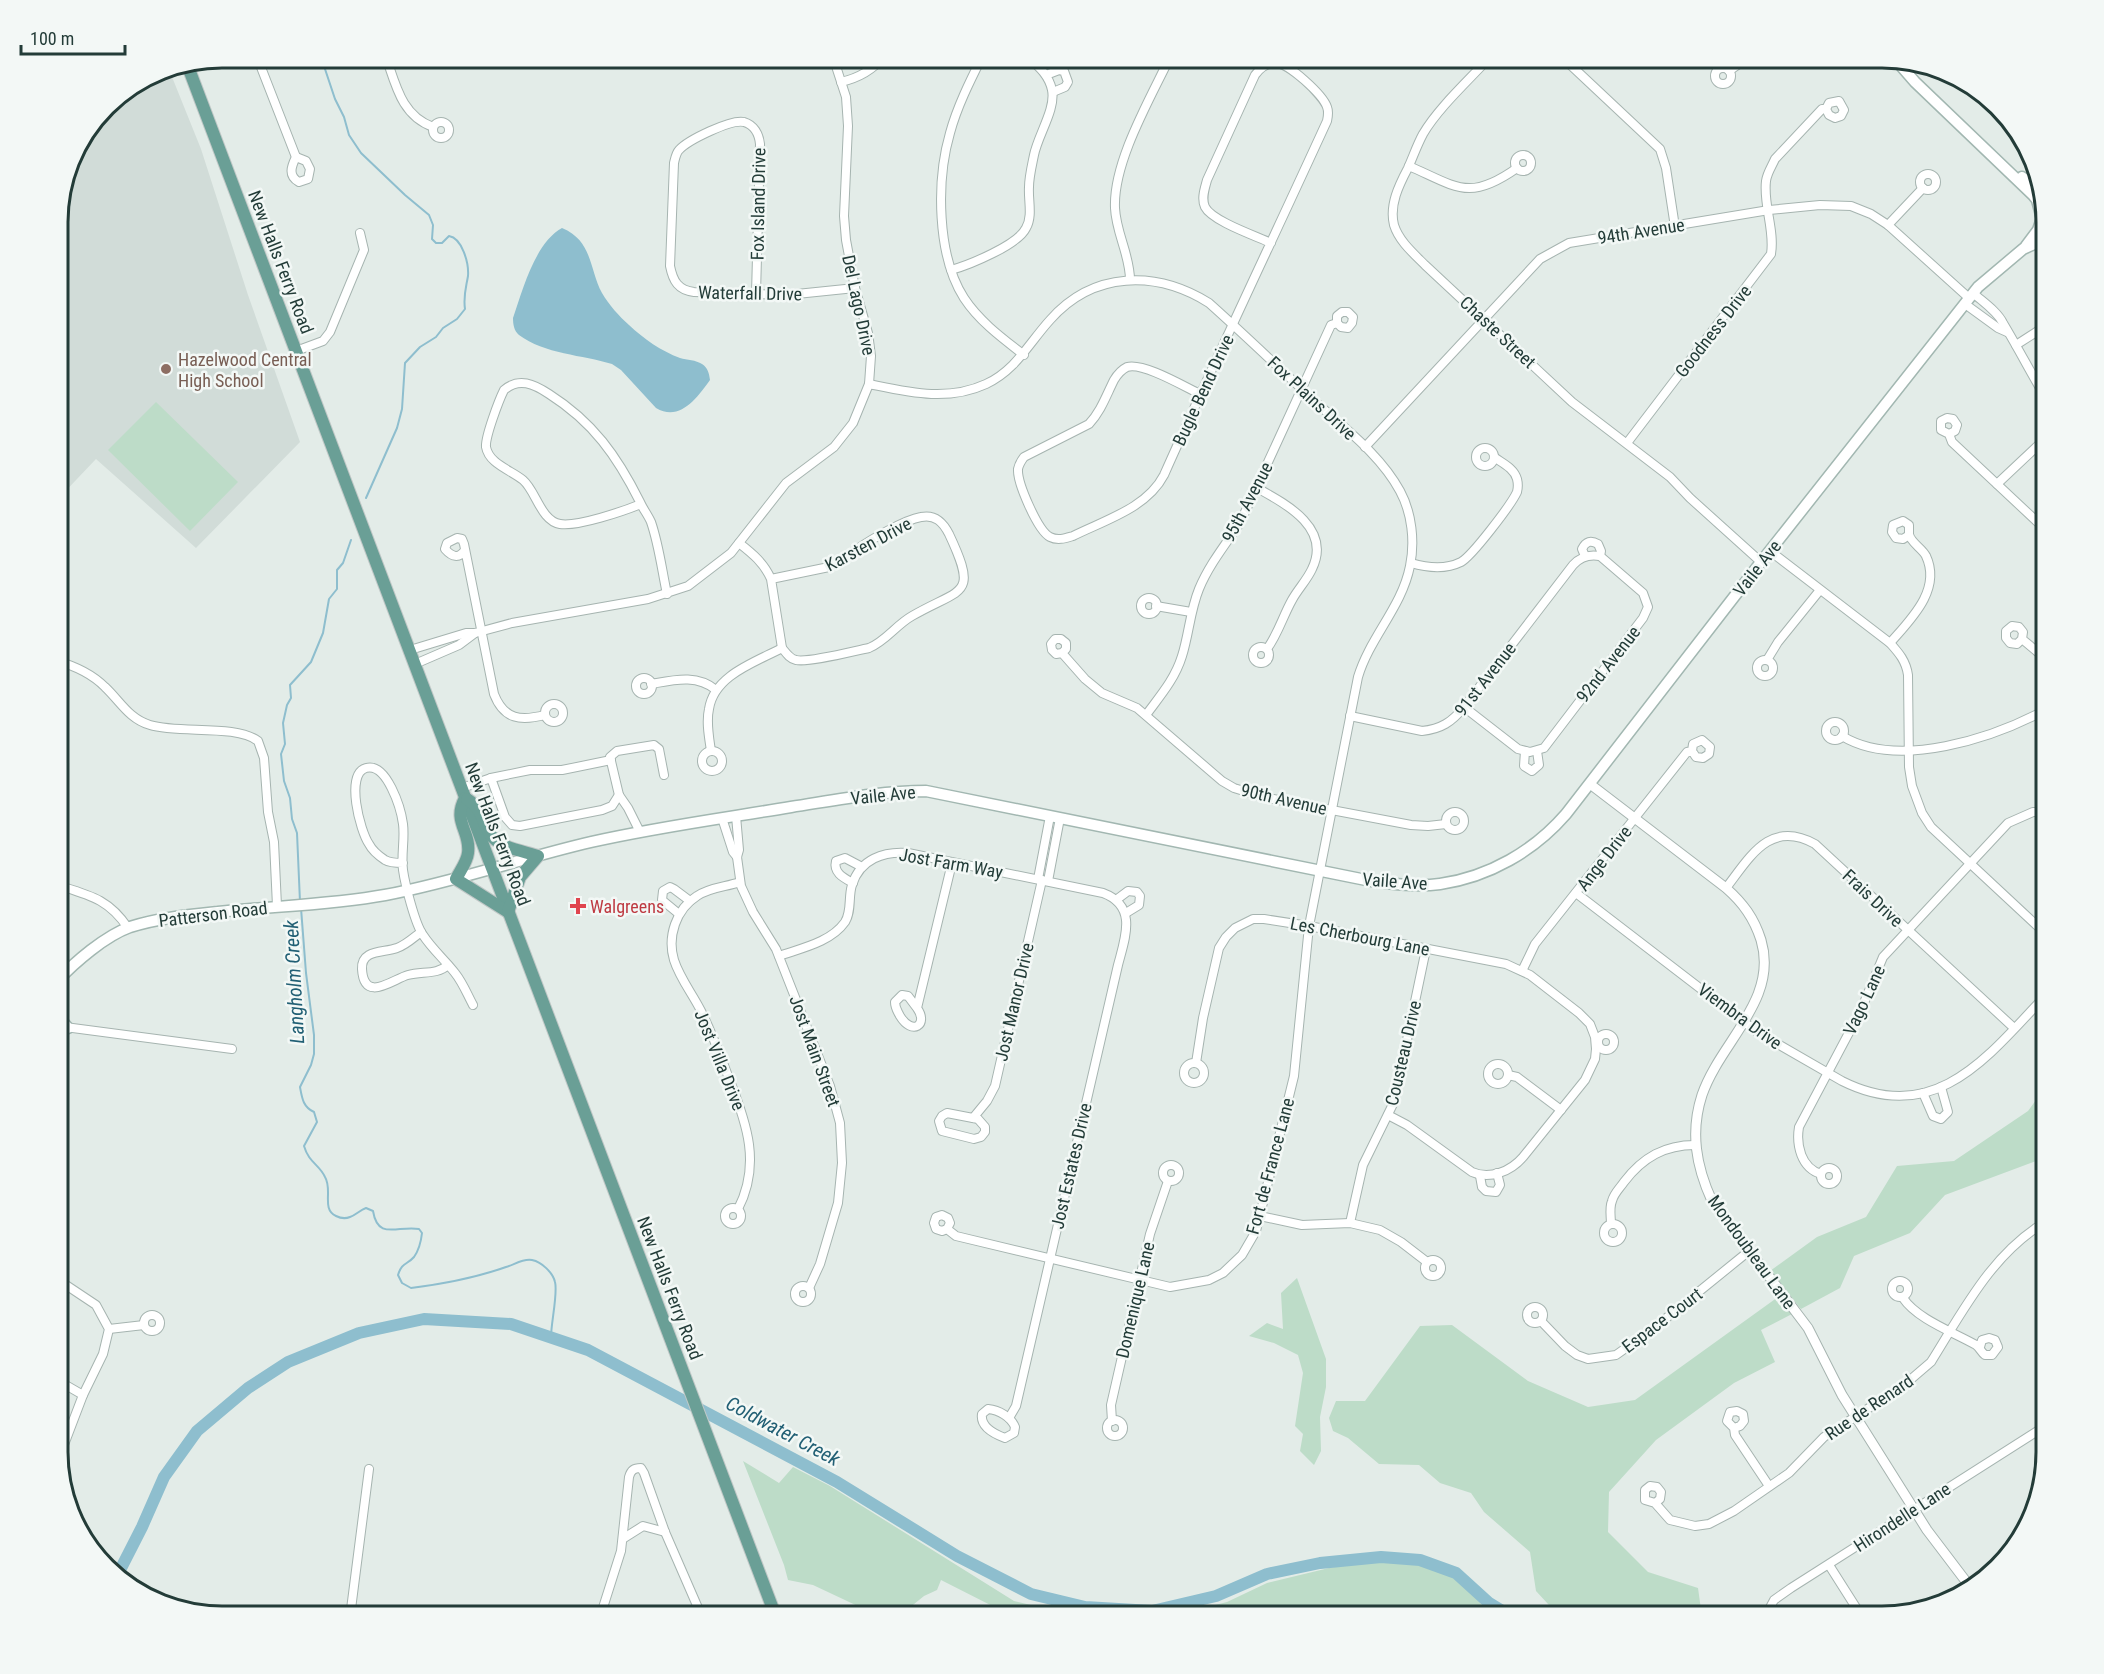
<svg xmlns="http://www.w3.org/2000/svg" width="2104" height="1674" viewBox="0 0 2104 1674" font-family="'Roboto Condensed',sans-serif">
<style>
.built{fill:#d1dcd8}
.green{fill:#bddcc8}
.water{fill:#8ebece}
.lines{fill:none;stroke-linecap:round;stroke-linejoin:round}
.stream{stroke:#8ebece;stroke-width:2}
.river{stroke:#8ebece;stroke-width:12}
.minor-casing{stroke:#a6b4b0;stroke-width:10}
.tertiary-casing{stroke:#a6b4b0;stroke-width:11}
.secondary-casing{stroke:#a2b7b1;stroke-width:13}
.primary-casing{stroke:#c1c8c7;stroke-width:14}
.minor{stroke:#fff;stroke-width:8}
.tertiary{stroke:#fff;stroke-width:9}
.secondary{stroke:#fff;stroke-width:10}
.primary{stroke:#6a9f96;stroke-width:12}
.education-dot{fill:#8d6e63;stroke:#f3f8f6;stroke-width:2}
.health-dot{fill:#e0444e;stroke:#f3f8f6;stroke-width:2}
.labels{text-anchor:middle;dominant-baseline:central;stroke-width:5;stroke-linejoin:round;paint-order:stroke}
.street-label{font-size:18px;fill:#233c38;stroke:#f3f8f6}
.education-label{font-size:18px;fill:#785e54;stroke:#f3f8f6;text-anchor:start}
.health-label{font-size:18px;fill:#be3a42;stroke:#f3f8f6;text-anchor:start}
.water-label{font-size:20px;font-style:italic;fill:#215f74;stroke:#f3f8f6}
.rim{fill:none;stroke:#233c38;stroke-width:3}
</style>
<rect width="100%" height="100%" fill="#e3ece8"/>
<!-- built -->
<polygon class="built" points="168,67 201,149 248,295 300,442 196,548 96,459 57,500 57,210 74,148 113,98 159,69"/>
<!-- green -->
<g class="green">
<polygon points="156,402 238,482 190,531 108,450"/>
<polygon points="2047,1085 2047,1157 1945,1195 1910,1233 1854,1256 1840,1288 1801,1309 1770,1271 1817,1237 1866,1217 1897,1166 1954,1161 2028,1111"/>
<polygon points="1297,1278 1326,1359 1326,1387 1320,1417 1321,1451 1314,1465 1300,1451 1303,1434 1295,1426 1303,1373 1298,1355 1274,1343 1249,1336 1267,1323 1283,1329 1281,1293"/>
<polygon points="1778,1297 1792,1314 1761,1330 1775,1362 1734,1383 1656,1440 1609,1492 1608,1532 1648,1572 1698,1588 1702,1617 1560,1617 1536,1591 1530,1552 1484,1512 1471,1493 1440,1483 1419,1465 1379,1464 1348,1438 1333,1431 1329,1418 1336,1401 1365,1401 1420,1326 1452,1325 1528,1381 1588,1407 1635,1400"/>
<polygon points="743,1461 779,1483 793,1467 830,1486 1014,1601 1052,1610 1119,1617 1014,1617 941,1580 937,1590 924,1596 898,1617 881,1617 813,1585 788,1580 784,1565"/>
<path d="M1408,1560C1425,1564 1443,1568 1457,1579C1472,1590 1480,1606 1495,1617H1425L1398,1606L1310,1610L1271,1617H1138L1180,1614L1227,1602L1267,1583L1329,1568L1369,1561Z"/>
</g>
<!-- water -->
<path class="water" d="M562,228C593,241 589,269 602,293C609,305 619,316 629,325C644,339 661,351 680,358C687,360 696,360 702,364C708,368 709,373 710,380C697,398 680,422 656,408L621,370L612,364C583,355 544,354 519,335C514,331 513,324 513,318C523,289 535,243 562,228Z"/>
<g class="lines">
<!-- stream -->
<g class="stream">
<path d="M321,57L335,99L344,117L349,135L361,153L405,195L429,215L433,225L432,239L436,243H442L449,236C462,238 469,263 468,276C466,288 463,296 465,309L457,319L443,328L436,337L420,347L405,363L402,409L397,428L366,498"/>
<polyline points="300,902 297,833 292,819 290,798 284,781 281,754 285,744 283,723 287,705 291,698 290,685 311,662 323,633 329,599 337,589 337,570 343,563 351,540"/>
<path d="M301,908L306,973L314,1035V1054L311,1065L300,1087C302,1098 303,1107 314,1112L317,1122L304,1146C309,1163 319,1164 325,1177C333,1190 321,1209 336,1216C340,1218 345,1219 350,1217C356,1215 360,1210 366,1208L373,1211C378,1241 398,1225 419,1229L422,1233C421,1242 419,1250 414,1257C407,1265 402,1262 398,1275L402,1283L411,1288C443,1284 475,1278 506,1267C514,1265 523,1258 532,1260C542,1262 553,1273 555,1282C558,1293 551,1323 551,1337"/>
</g>
<!-- river -->
<polyline class="river" points="116,1578 142,1527 164,1477 197,1431 248,1388 288,1362 359,1333 424,1319 511,1324 588,1350 837,1482 957,1556 1031,1594 1085,1607 1152,1611 1216,1596 1267,1574 1320,1563 1381,1557 1420,1560 1456,1573 1489,1603 1512,1617"/>
<defs>
<g id="minor">
<polyline points="257,57 296,157"/>
<path d="M386,57C396,86 402,116 433,127"/>
<path d="M982,57C970,81 957,107 950,133C936,181 937,256 964,298C979,321 1002,338 1024,355"/>
<path d="M1490,57C1470,79 1438,108 1423,134C1417,145 1413,157 1408,168C1399,185 1389,205 1394,225C1399,241 1413,253 1425,265L1572,402L1670,477L1690,498L1761,562"/>
<polyline points="1562,57 1660,149 1666,168 1675,227"/>
<circle cx="1723" cy="76" r="8"/>
<polyline points="1729,71 1749,57"/>
<polyline points="1046,75 1059,70 1064,71 1068,82 1065,87 1053,92"/>
<path d="M841,82C858,78 872,71 883,57"/>
<circle cx="441" cy="130" r="8"/>
<circle cx="1523" cy="163" r="8"/>
<path d="M296,157L306,161L310,169L308,179L299,182C288,176 291,167 296,157Z"/>
<path d="M1409,166C1457,187 1469,202 1517,168"/>
<circle cx="1928" cy="182" r="8"/>
<polyline points="1888,225 1923,188"/>
<path d="M951,270C969,265 1018,245 1026,228C1033,216 1028,200 1029,187C1029,177 1032,165 1034,155C1038,135 1056,109 1052,90C1049,75 1038,66 1028,57"/>
<path d="M1130,280C1130,255 1116,233 1115,208C1113,162 1150,99 1170,57"/>
<path d="M1973,293C1983,302 1997,311 2003,323C2018,348 2032,375 2047,400"/>
<path d="M756,294L760,144C759,134 754,125 744,122C731,119 688,140 679,150C676,153 675,159 674,163L670,266C673,281 678,290 694,292L787,295L855,288"/>
<polyline points="1965,304 1998,328 2007,332"/>
<polyline points="2016,345 2047,325"/>
<polyline points="296,351 323,341 330,332 364,250 360,233"/>
<path d="M869,384C908,392 947,402 986,384C1016,370 1029,343 1050,320C1093,271 1156,270 1209,303C1246,336 1282,371 1319,405C1348,431 1381,456 1400,491C1412,513 1415,542 1410,566C1402,607 1370,637 1358,677L1309,926L1294,1076L1256,1231L1242,1255L1223,1273L1209,1280L1170,1287L956,1236L947,1229L942,1231L936,1229L934,1223L936,1217L942,1215L948,1218L950,1223L947,1229"/>
<path d="M1200,394C1185,387 1143,362 1127,367C1121,370 1117,375 1114,380C1106,396 1101,411 1089,424L1024,457C1021,461 1019,464 1018,469C1017,483 1038,531 1050,537C1058,541 1066,538 1073,536C1105,520 1147,508 1164,475C1217,356 1273,239 1327,121C1328,116 1329,112 1327,107C1323,95 1288,62 1275,63C1266,63 1260,68 1255,75L1207,180C1205,188 1201,198 1205,207C1212,221 1256,236 1271,243"/>
<polyline points="1949,434 1955,431 1957,425 1953,419 1947,418 1941,421 1941,430 1949,434 1952,442 2047,531"/>
<path d="M1627,443L1771,254C1775,230 1763,205 1766,181C1767,173 1772,166 1775,159L1822,109H1826L1829,103L1839,101L1844,110L1841,116L1835,118L1829,115L1826,109"/>
<polyline points="1365,447 1540,259 1569,243 1769,210 1820,205 1851,206 1871,214 1888,225 1969,298"/>
<circle cx="1485" cy="457" r="9"/>
<polyline points="1997,484 2047,437"/>
<path d="M1257,488C1286,504 1332,528 1312,569C1307,580 1298,589 1292,600C1283,616 1278,634 1267,649"/>
<path d="M641,504C624,511 577,527 560,524C541,521 536,491 523,480C511,470 489,464 486,447C485,437 499,400 504,390C519,377 534,384 549,394C593,422 617,456 640,502C643,509 648,515 651,522C659,545 662,571 667,594"/>
<path d="M739,543C753,554 764,563 771,579L782,648C786,653 790,659 796,660C808,663 854,651 869,648C886,641 896,625 912,616C962,587 979,598 949,534C943,522 935,514 921,517C904,520 870,540 856,550C847,556 840,563 829,567L771,579"/>
<path d="M465,550C459,559 452,557 445,549L447,543L457,538L462,539L464,544L494,694C504,720 521,721 545,715"/>
<path d="M1770,551L1890,643C1899,653 1906,661 1908,675L1909,767L1912,786L1922,813L1931,827L2047,935"/>
<path d="M1585,556L1582,549C1586,541 1591,540 1598,544L1601,551L1600,556"/>
<path d="M1411,563C1428,568 1445,570 1461,562C1472,556 1511,505 1517,492C1518,488 1518,483 1517,479C1514,468 1502,463 1494,457"/>
<circle cx="1149" cy="606" r="8"/>
<polyline points="1156,606 1191,612"/>
<polyline points="2022,639 2017,644 2010,643 2006,638 2006,631 2012,626 2019,627 2023,632 2022,639 2047,660"/>
<path d="M1890,643C1910,620 1942,590 1926,556C1923,549 1910,542 1909,534C1909,531 1909,528 1909,525L1903,521L1893,525L1892,532L1896,538L1903,539L1909,535"/>
<circle cx="1261" cy="655" r="8"/>
<polyline points="410,650 466,633 475,633 512,623 648,599 688,586 731,553 786,483 834,447 853,423 869,384 871,356 868,333 855,288 846,240 844,216 848,126 846,97 833,57"/>
<polyline points="1062,653 1066,649 1066,643 1061,639 1055,639 1051,644 1052,650 1056,654 1062,653 1085,679 1102,693 1137,708 1222,781 1234,788 1263,797 1411,825 1428,826 1446,824"/>
<circle cx="1765" cy="668" r="8"/>
<polyline points="1767,660 1778,642 1820,590"/>
<path d="M57,661C75,666 92,674 105,687C120,701 129,719 150,725C179,734 236,724 258,741L264,758L268,812L274,842L277,906"/>
<polyline points="415,664 459,645 475,633"/>
<circle cx="644" cy="686" r="8"/>
<path d="M651,684C674,680 697,674 716,690"/>
<circle cx="554" cy="713" r="9"/>
<path d="M1146,715C1160,696 1175,679 1182,656C1189,634 1190,611 1199,589C1209,565 1225,545 1240,523L1331,325L1337,323V316L1342,312H1348L1353,317L1352,323L1348,328L1341,327L1337,323"/>
<path d="M1350,716L1422,731C1441,729 1452,722 1464,707L1573,565C1580,557 1589,554 1600,556L1643,593L1648,607L1643,618L1544,748L1530,752L1518,749L1464,707"/>
<circle cx="1835" cy="731" r="9"/>
<path d="M1842,736C1898,770 1994,738 2047,709"/>
<path d="M711,751C709,737 706,722 709,709C714,675 756,662 782,648"/>
<polyline points="1525,751 1524,766 1532,771 1539,765 1537,751"/>
<circle cx="712" cy="761" r="10"/>
<polyline points="491,778 530,770 562,770 611,760"/>
<polyline points="462,788 491,778 505,817 512,825 520,826 602,810 612,806 619,795"/>
<circle cx="1455" cy="821" r="9"/>
<polyline points="736,816 739,850 737,857 741,886 753,912 776,949 830,1086 840,1123 842,1163 838,1203 820,1264 809,1288"/>
<polyline points="722,818 733,852 737,857"/>
<polyline points="640,832 628,808 619,795 610,757 617,751 654,745 659,749 664,775"/>
<path d="M403,863C397,863 390,863 385,860C379,856 372,850 369,844C360,831 345,774 366,768C387,762 401,809 403,824C405,839 401,854 403,870C405,884 415,924 423,935C432,949 445,960 455,973C463,983 467,994 473,1005"/>
<polyline points="1038,879 1050,816"/>
<polyline points="1048,881 1060,818"/>
<path d="M853,883C844,878 833,873 836,861L845,858L862,867"/>
<path d="M57,885C89,895 109,899 128,928"/>
<path d="M1726,888C1750,857 1770,819 1815,844L2014,1028"/>
<path d="M1576,893L1757,1032L1842,1081C1936,1128 1989,1055 2047,994"/>
<polyline points="1116,900 1128,891 1137,892 1140,896 1139,905 1126,913"/>
<polyline points="679,914 662,900 663,891 670,887 674,889 690,901"/>
<path d="M421,932C413,938 406,945 397,948C384,953 361,949 362,969C364,1004 393,979 408,975C422,971 437,975 448,965"/>
<path d="M779,956C802,948 831,942 845,922C852,911 848,897 852,885C860,859 884,851 908,853L1103,893C1138,906 1125,938 1118,965L1016,1406L1009,1418"/>
<polyline points="1522,971 1535,944 1687,752 1692,751 1693,744 1702,740 1710,747 1709,754 1703,758 1696,757 1692,751"/>
<path d="M917,1008L908,996L902,995L895,1002C895,1008 897,1010 900,1016C912,1036 929,1025 917,1008L952,863"/>
<polyline points="65,1027 232,1049"/>
<circle cx="1606" cy="1042" r="8"/>
<path d="M1196,1063L1203,1018L1219,948L1226,937L1235,928L1253,919H1264L1309,926L1506,964L1530,975L1579,1013L1590,1024L1595,1037L1596,1049L1595,1059L1585,1080L1523,1157C1511,1171 1490,1180 1472,1172L1407,1125L1388,1115"/>
<circle cx="1194" cy="1073" r="10"/>
<circle cx="1498" cy="1074" r="10"/>
<polyline points="1508,1075 1517,1077 1561,1110"/>
<polyline points="1923,1093 1933,1116 1941,1119 1948,1112 1941,1087"/>
<polygon points="947,1113 978,1119 985,1127 985,1132 981,1137 974,1139 942,1131 939,1121 942,1116"/>
<polyline points="973,1118 987,1101 995,1086 1042,880"/>
<circle cx="1171" cy="1173" r="8"/>
<circle cx="1829" cy="1176" r="8"/>
<path d="M1821,1174C1801,1168 1796,1145 1799,1127L1861,1010L1883,957L2008,823L2033,812H2047"/>
<polyline points="1480,1176 1482,1187 1486,1191 1496,1192 1500,1185 1497,1173"/>
<circle cx="733" cy="1216" r="8"/>
<path d="M738,1209C761,1165 747,1124 730,1081C721,1058 713,1035 702,1013C694,996 680,979 674,960C667,937 676,909 697,896C710,887 726,887 740,882"/>
<polyline points="1260,1216 1302,1225 1350,1223 1380,1230 1401,1242 1427,1262"/>
<polyline points="1350,1223 1363,1165 1394,1102 1426,949"/>
<circle cx="1613" cy="1233" r="9"/>
<path d="M1611,1224C1611,1217 1609,1208 1612,1201C1614,1193 1620,1188 1624,1182C1643,1157 1665,1145 1695,1145"/>
<polyline points="2036,1228 2047,1244"/>
<circle cx="1433" cy="1268" r="8"/>
<polyline points="57,1279 96,1305 109,1329 103,1354 83,1395 57,1463"/>
<circle cx="1900" cy="1289" r="8"/>
<circle cx="803" cy="1294" r="8"/>
<path d="M1903,1298C1917,1319 1953,1332 1976,1345C1980,1348 1981,1352 1985,1355H1992L1998,1347L1995,1340L1989,1338L1982,1340L1980,1347"/>
<circle cx="1535" cy="1315" r="8"/>
<circle cx="152" cy="1323" r="8"/>
<polyline points="1541,1321 1565,1346 1577,1355 1588,1359 1616,1355 1654,1328 1749,1251"/>
<polyline points="109,1329 144,1325"/>
<polyline points="57,1380 83,1395"/>
<path d="M988,1409C999,1410 1011,1417 1015,1427L1014,1433L1005,1438C994,1434 980,1427 982,1414Z"/>
<circle cx="1115" cy="1428" r="8"/>
<polyline points="1112,1421 1111,1405 1150,1234 1168,1181"/>
<polyline points="1734,1428 1740,1426 1744,1421 1743,1414 1737,1411 1730,1412 1727,1421 1734,1428 1735,1435 1769,1486"/>
<path d="M1655,1503L1660,1499L1661,1492L1657,1487L1650,1486L1645,1490V1500L1655,1503L1670,1520L1695,1526L1709,1524L1734,1511L1789,1473L1824,1437L1903,1386L1931,1362C1963,1311 1992,1253 2047,1221"/>
<polyline points="624,1538 643,1526 665,1532"/>
<polyline points="1829,1565 1862,1617"/>
<polyline points="350,1617 369,1469"/>
<path d="M600,1617L621,1551L629,1477C631,1470 634,1468 641,1468L644,1473L665,1532L702,1617"/>
<polyline points="1765,1617 1774,1600 1791,1588 2047,1425"/>
</g>
<path id="tertiary" d="M1590,784L1726,888C1743,903 1754,918 1761,940C1779,1000 1720,1042 1702,1095C1690,1132 1696,1166 1712,1201L1808,1328L1842,1395L1927,1530L1971,1588"/>
<g id="secondary">
<polyline points="1895,59 1915,82 2033,195 2037,200 2041,215"/>
<polyline points="2022,177 2040,190"/>
<polyline points="2026,246 2038,230 2041,221"/>
<path d="M57,981C75,962 105,936 130,927C158,918 189,915 218,912C274,906 330,905 385,895C455,882 522,858 591,842C657,827 725,818 791,807C836,800 880,791 926,791L1371,881C1393,884 1417,887 1440,884C1489,877 1534,851 1566,814L1761,562L1978,287L2023,249L2047,238"/>
<polyline points="57,1031 68,1028 57,1015"/>
</g>
<g id="primary">
<polyline points="187,64 776,1617"/>
<path d="M465,798C452,822 471,831 468,853C467,862 460,871 456,879L508,912"/>
<path d="M467,799C484,810 480,820 490,834C499,848 523,851 538,856L520,877L508,912"/>
</g>
</defs>
<!-- minor casing -->
<use href="#minor" class="minor-casing"/>
<!-- tertiary casing -->
<use href="#tertiary" class="tertiary-casing"/>
<!-- secondary casing -->
<use href="#secondary" class="secondary-casing"/>
<!-- primary casing -->
<use href="#primary" class="primary-casing"/>
<!-- minor -->
<use href="#minor" class="minor"/>
<!-- tertiary -->
<use href="#tertiary" class="tertiary"/>
<!-- secondary -->
<use href="#secondary" class="secondary"/>
<!-- primary -->
<use href="#primary" class="primary"/>
</g>
<!-- markers -->
<circle class="education-dot" cx="166" cy="369" r="6"/>
<path class="health-dot" d="M575 897h6v6h6v6h-6v6h-6v-6h-6v-6h6z"/>
<g class="labels">
<!-- street labels -->
<g class="street-label">
<text transform="translate(758 204) rotate(-89)">Fox Island Drive</text>
<text transform="translate(1641 231) rotate(-9)">94th Avenue</text>
<text transform="translate(281 262) rotate(69)">New Halls Ferry Road</text>
<text transform="translate(750 293) rotate(1)">Waterfall Drive</text>
<text transform="translate(859 305) rotate(78)">Del Lago Drive</text>
<text transform="translate(1713 331) rotate(-52)">Goodness Drive</text>
<text transform="translate(1498 332) rotate(43)">Chaste Street</text>
<text transform="translate(1203 390) rotate(-65)">Bugle Bend Drive</text>
<text transform="translate(1312 398) rotate(43)">Fox Plains Drive</text>
<text transform="translate(1247 502) rotate(-62)">95th Avenue</text>
<text transform="translate(868 544) rotate(-28)">Karsten Drive</text>
<text transform="translate(1757 568) rotate(-52)">Vaile Ave</text>
<text transform="translate(1608 664) rotate(-52)">92nd Avenue</text>
<text transform="translate(1485 679) rotate(-52)">91st Avenue</text>
<text transform="translate(883 795) rotate(-6)">Vaile Ave</text>
<text transform="translate(1284 799) rotate(13)">90th Avenue</text>
<text transform="translate(498 834) rotate(69)">New Halls Ferry Road</text>
<text transform="translate(1604 858) rotate(-52)">Ange Drive</text>
<text transform="translate(951 863) rotate(10)">Jost Farm Way</text>
<text transform="translate(1395 881) rotate(4)">Vaile Ave</text>
<text transform="translate(1873 898) rotate(43)">Frais Drive</text>
<text transform="translate(213 914) rotate(-7)">Patterson Road</text>
<text transform="translate(1360 936) rotate(11)">Les Cherbourg Lane</text>
<text transform="translate(1864 1000) rotate(-65)">Vago Lane</text>
<text transform="translate(1014 1002) rotate(-77)">Jost Manor Drive</text>
<text transform="translate(1740 1016) rotate(36)">Viembra Drive</text>
<text transform="translate(815 1051) rotate(70)">Jost Main Street</text>
<text transform="translate(1403 1053) rotate(-77)">Cousteau Drive</text>
<text transform="translate(720 1060) rotate(68)">Jost Villa Drive</text>
<text transform="translate(1071 1166) rotate(-77)">Jost Estates Drive</text>
<text transform="translate(1270 1166) rotate(-75)">Fort de France Lane</text>
<text transform="translate(1752 1252) rotate(54)">Mondoubleau Lane</text>
<text transform="translate(670 1288) rotate(69)">New Halls Ferry Road</text>
<text transform="translate(1135 1300) rotate(-77)">Domenique Lane</text>
<text transform="translate(1662 1320) rotate(-37)">Espace Court</text>
<text transform="translate(1869 1407) rotate(-34)">Rue de Renard</text>
<text transform="translate(1902 1517) rotate(-33)">Hirondelle Lane</text>
</g>
<!-- education labels -->
<g class="education-label">
<text x="178" y="359">Hazelwood Central<tspan x="178" dy="21">High School</tspan></text>
</g>
<!-- health labels -->
<g class="health-label">
<text x="590" y="906">Walgreens</text>
</g>
<!-- water labels -->
<g class="water-label">
<text transform="translate(294 982) rotate(-93)">Langholm Creek</text>
<text transform="translate(783 1431) rotate(28)">Coldwater Creek</text>
</g>
</g>
<!-- crop -->
<path d="M0 0H2104V1674H0ZM222 68H1882A154 154 0 0 1 2036 222V1452A154 154 0 0 1 1882 1606H222A154 154 0 0 1 68 1452V222A154 154 0 0 1 222 68Z" fill="#f3f8f6" fill-rule="evenodd"/>
<path class="rim" d="M222 68H1882A154 154 0 0 1 2036 222V1452A154 154 0 0 1 1882 1606H222A154 154 0 0 1 68 1452V222A154 154 0 0 1 222 68Z"/>
<!-- scale -->
<path d="M21 45v9h104v-9" fill="none" stroke="#233c38" stroke-width="3"/>
<text x="30" y="45" font-size="18" fill="#233c38" stroke="#f3f8f6" stroke-width="4.5" paint-order="stroke">100 m</text>
</svg>
